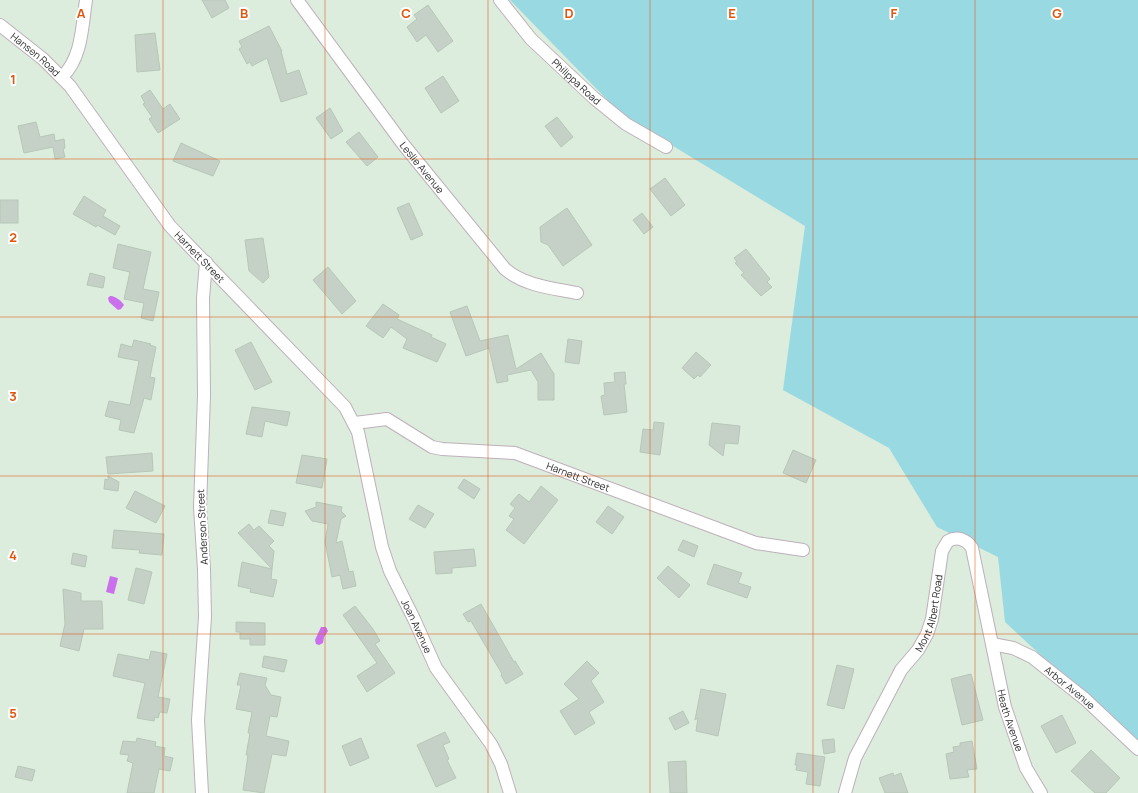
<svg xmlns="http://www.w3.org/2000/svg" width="1138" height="793" viewBox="0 0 1138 793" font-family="Manrope,sans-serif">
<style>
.green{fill:#99d9e2}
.water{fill:#cb70ed}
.building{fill:#c5d1c6;stroke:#b6c7b8}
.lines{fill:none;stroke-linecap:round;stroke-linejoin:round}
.street-casing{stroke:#beb0ba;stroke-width:14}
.street{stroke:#fff;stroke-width:12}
.grid{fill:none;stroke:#de570e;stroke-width:1;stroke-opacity:0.55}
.labels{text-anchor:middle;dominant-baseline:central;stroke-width:4;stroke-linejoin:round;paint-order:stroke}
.street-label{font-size:10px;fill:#2a2a2a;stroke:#fff}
.grid-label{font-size:13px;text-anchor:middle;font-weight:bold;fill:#de570e;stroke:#fff;stroke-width:4;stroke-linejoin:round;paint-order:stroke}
</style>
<rect width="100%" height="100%" fill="#dcecdd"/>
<!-- green -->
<polygon class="green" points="510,0 1138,0 1138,745 1005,622 998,557 937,527 889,448 783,390 805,226 622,115"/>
<!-- water -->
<g class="water">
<path d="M110,296C114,295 122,301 124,305L121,309L118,310L109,302L108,298Z"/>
<polygon points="110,576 118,578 114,594 106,592"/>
<polygon points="321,627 326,627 328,631 324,637 323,643 319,645 316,644 315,640"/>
</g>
<!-- building -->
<g class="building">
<polygon points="202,0 225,0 229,8 212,18"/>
<polygon points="428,5 453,41 438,52 426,35 417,42 407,27 417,19 414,15"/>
<polygon points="269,26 282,51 281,51 287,74 299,70 307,94 281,102 267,58 252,66 250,62 247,64 239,49 242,47 239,41"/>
<polygon points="155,33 160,70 137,72 135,35"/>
<polygon points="443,76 459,101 441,113 425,88"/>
<polygon points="150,90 163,109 170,104 180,119 158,133 149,119 152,117 143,104 145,103 141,96"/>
<polygon points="330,108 343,131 331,139 316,118"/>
<polygon points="557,117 573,137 561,147 545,126"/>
<polygon points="36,122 40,137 54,134 55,141 64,139 65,148 63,149 65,157 55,159 53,147 24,153 18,126"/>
<polygon points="359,132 378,157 367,166 346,142"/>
<polygon points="181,143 220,161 213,176 173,161"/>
<polygon points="665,178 685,205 671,216 650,189"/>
<polygon points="84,196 106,210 103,216 120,226 115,235 97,225 96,227 73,214"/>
<rect x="0" y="200" width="18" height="23"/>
<polygon points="409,203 423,235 411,240 397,208"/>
<polygon points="567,208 592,245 563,266 548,245 541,242 540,227"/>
<polygon points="642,213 653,227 644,234 633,220"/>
<polygon points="263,238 269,277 263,283 249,271 245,240"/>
<polygon points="118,244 151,252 143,289 159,292 153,321 141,318 144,303 124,299 130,272 113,268"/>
<polygon points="746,249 770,279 767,282 772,287 761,296 741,275 744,273 735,263 737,262 734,258"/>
<polygon points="328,267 356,301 342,314 313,280"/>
<polygon points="90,273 105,277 103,288 87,285"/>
<polygon points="383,304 399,315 397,319 432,335 431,337 446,344 437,362 403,348 407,339 391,327 383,338 366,326"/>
<polygon points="467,306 480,341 508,335 516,369 541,353 554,374 554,400 538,400 538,382 531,370 507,375 508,381 497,383 489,348 466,356 450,312"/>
<polygon points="568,339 582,341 579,364 565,362"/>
<polygon points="134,340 151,344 150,345 156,347 150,377 155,378 151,400 144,398 134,433 119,430 121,420 105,416 109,401 130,405 139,361 118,357 121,344 132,347"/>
<polygon points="251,342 272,382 255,390 235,350"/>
<polygon points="696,352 711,365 700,377 698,375 694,379 682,368"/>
<polygon points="625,372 626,384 624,384 627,412 604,415 601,396 605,395 604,383 615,382 614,373"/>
<polygon points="252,407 290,412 287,426 265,421 262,437 246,434"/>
<polygon points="654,422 664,423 660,455 640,452 643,429 653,430"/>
<polygon points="712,423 740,426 738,444 725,443 723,456 709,445"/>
<polygon points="793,450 816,460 806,483 783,473"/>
<polygon points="152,453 153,471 108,474 106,457"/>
<polygon points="302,455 327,459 322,488 296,483"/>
<polygon points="108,476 119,482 118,491 104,489 105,479 108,480"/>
<polygon points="464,479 480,489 474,499 458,488"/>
<polygon points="541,486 558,500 524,544 506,530 514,519 509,516 515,508 510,504 519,494 529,502"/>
<polygon points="135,491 165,506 156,523 126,508"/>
<polygon points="316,502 342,507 341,511 346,516 341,519 336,543 342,541 349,572 353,571 356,586 343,589 340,575 332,577 325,542 328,524 312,521 305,511 316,507"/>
<polygon points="418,505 434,514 425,528 409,519"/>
<polygon points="608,506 624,517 612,534 596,522"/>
<polygon points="271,510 286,513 283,526 268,523"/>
<polygon points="249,524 254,530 259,526 274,541 269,546 274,551 272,569 238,533"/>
<polygon points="114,530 164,534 162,555 139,553 140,550 112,548"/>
<polygon points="683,540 698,546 694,557 678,550"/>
<polygon points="474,549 476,566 452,568 452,573 436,574 434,552"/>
<polygon points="73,553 87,556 85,567 71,564"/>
<polygon points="242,562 272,569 271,579 277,580 273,597 250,592 251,589 238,586"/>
<polygon points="714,564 742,573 738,583 751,587 747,598 707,584"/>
<polygon points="668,566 690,585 679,598 657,578"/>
<polygon points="136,568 152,572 144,604 128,600"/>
<polygon points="63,589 81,593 81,601 102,601 103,629 84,629 79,651 60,646 65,624"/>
<polygon points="481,604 514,662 515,661 523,674 506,684 501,675 502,674 471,621 468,622 463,614"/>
<polygon points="355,606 373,629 380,641 375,644 395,673 367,692 357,676 377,663 343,615"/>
<polygon points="236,622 265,623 265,645 250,645 250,639 240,639 240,632 236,632"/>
<polygon points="151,651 167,654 158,697 170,699 167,713 160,712 158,718 155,717 154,721 137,718 145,683 113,676 118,654 149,660"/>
<polygon points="264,656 287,660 284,672 262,667"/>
<polygon points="587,661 599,673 591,681 604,702 589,712 595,723 575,735 560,711 579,699 564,684"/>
<polygon points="837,665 854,669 844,709 827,705"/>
<polygon points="240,673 267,678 265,685 271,695 281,697 277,717 270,716 266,736 289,741 286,756 272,754 264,793 243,790 248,755 246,755 250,733 248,733 252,712 236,709 241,685 237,685"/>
<polygon points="971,674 983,720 962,725 951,679"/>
<polygon points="701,689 726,694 718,736 696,731 698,718 695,720"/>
<polygon points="683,711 689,723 675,730 669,718"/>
<polygon points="1062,715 1076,743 1056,753 1041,726"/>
<polygon points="445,732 450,742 443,745 449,759 447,760 456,778 436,787 417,745"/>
<polygon points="137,738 156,742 155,746 165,748 164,756 173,758 170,771 159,769 154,793 127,793 133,763 127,761 129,755 120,754 123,741 136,742"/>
<polygon points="361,738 369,758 350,766 342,746"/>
<polygon points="834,739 835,752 824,754 822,740"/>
<polygon points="972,741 977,769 967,770 969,777 950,779 946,754 954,752 953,747 960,746 960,743"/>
<polygon points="1091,750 1120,778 1106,793 1095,793 1071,771"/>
<polygon points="797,753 825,757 820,786 806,784 808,772 796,770 797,765 795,765"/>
<polygon points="686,761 687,793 670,793 668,762"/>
<polygon points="18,766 35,770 32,781 15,777"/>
<polygon points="893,773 894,776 901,773 908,793 885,793 879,778"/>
</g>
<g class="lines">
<defs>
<g id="street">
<path id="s1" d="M297,0L403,144L505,269C525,286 552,288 577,293"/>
<path id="s2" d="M500,0L531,39L594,98L626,124L666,147"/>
<path id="s3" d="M0,25L43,59L70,86L170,226L345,407L358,432L382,547L390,571L414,619L436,668L491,744L501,764L510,793"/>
<path d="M62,77C82,58 82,27 86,0"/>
<path id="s4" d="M355,423L387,419L432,447L442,449L515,453L756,543L803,550"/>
<path id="s5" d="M992,644L1013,648L1032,657L1085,699L1138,749"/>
<polyline points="202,793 198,720 205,617 204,569 200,507 204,396 203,298 206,262"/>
<path id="s6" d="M845,793L855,758L901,670L918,650L927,634L932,619L942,551L948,541C957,536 966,539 972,548L1005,707L1026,768L1041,793"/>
</g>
</defs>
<!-- street casing -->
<use href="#street" class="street-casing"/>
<!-- street -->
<use href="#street" class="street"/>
</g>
<!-- grid -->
<path class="grid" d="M163,0V793M325,0V793M488,0V793M650,0V793M813,0V793M975,0V793M0,159H1138M0,317H1138M0,476H1138M0,634H1138"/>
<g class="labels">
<!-- street labels -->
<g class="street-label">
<text stroke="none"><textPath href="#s3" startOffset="46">Hansen Road</textPath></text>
<text stroke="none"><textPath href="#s2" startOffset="112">Philippa Road</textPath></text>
<text stroke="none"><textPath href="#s1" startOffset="209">Leslie Avenue</textPath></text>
<text stroke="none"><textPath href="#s3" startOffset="308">Harnett Street</textPath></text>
<text stroke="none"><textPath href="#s4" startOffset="236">Harnett Street</textPath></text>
<text transform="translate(202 527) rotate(-93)">Anderson Street</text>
<text stroke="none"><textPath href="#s6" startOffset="201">Mont Albert Road</textPath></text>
<text stroke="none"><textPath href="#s3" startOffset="749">Joan Avenue</textPath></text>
<text stroke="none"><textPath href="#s5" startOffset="91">Arbor Avenue</textPath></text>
<text stroke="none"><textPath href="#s6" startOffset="481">Heath Avenue</textPath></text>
</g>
</g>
<g class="grid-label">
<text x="81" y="18">A</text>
<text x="244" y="18">B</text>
<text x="406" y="18">C</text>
<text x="569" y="18">D</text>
<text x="732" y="18">E</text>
<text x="894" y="18">F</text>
<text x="1057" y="18">G</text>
<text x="13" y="84">1</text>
<text x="13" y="242">2</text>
<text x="13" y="401">3</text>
<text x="13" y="560">4</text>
<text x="13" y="718">5</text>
</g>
</svg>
